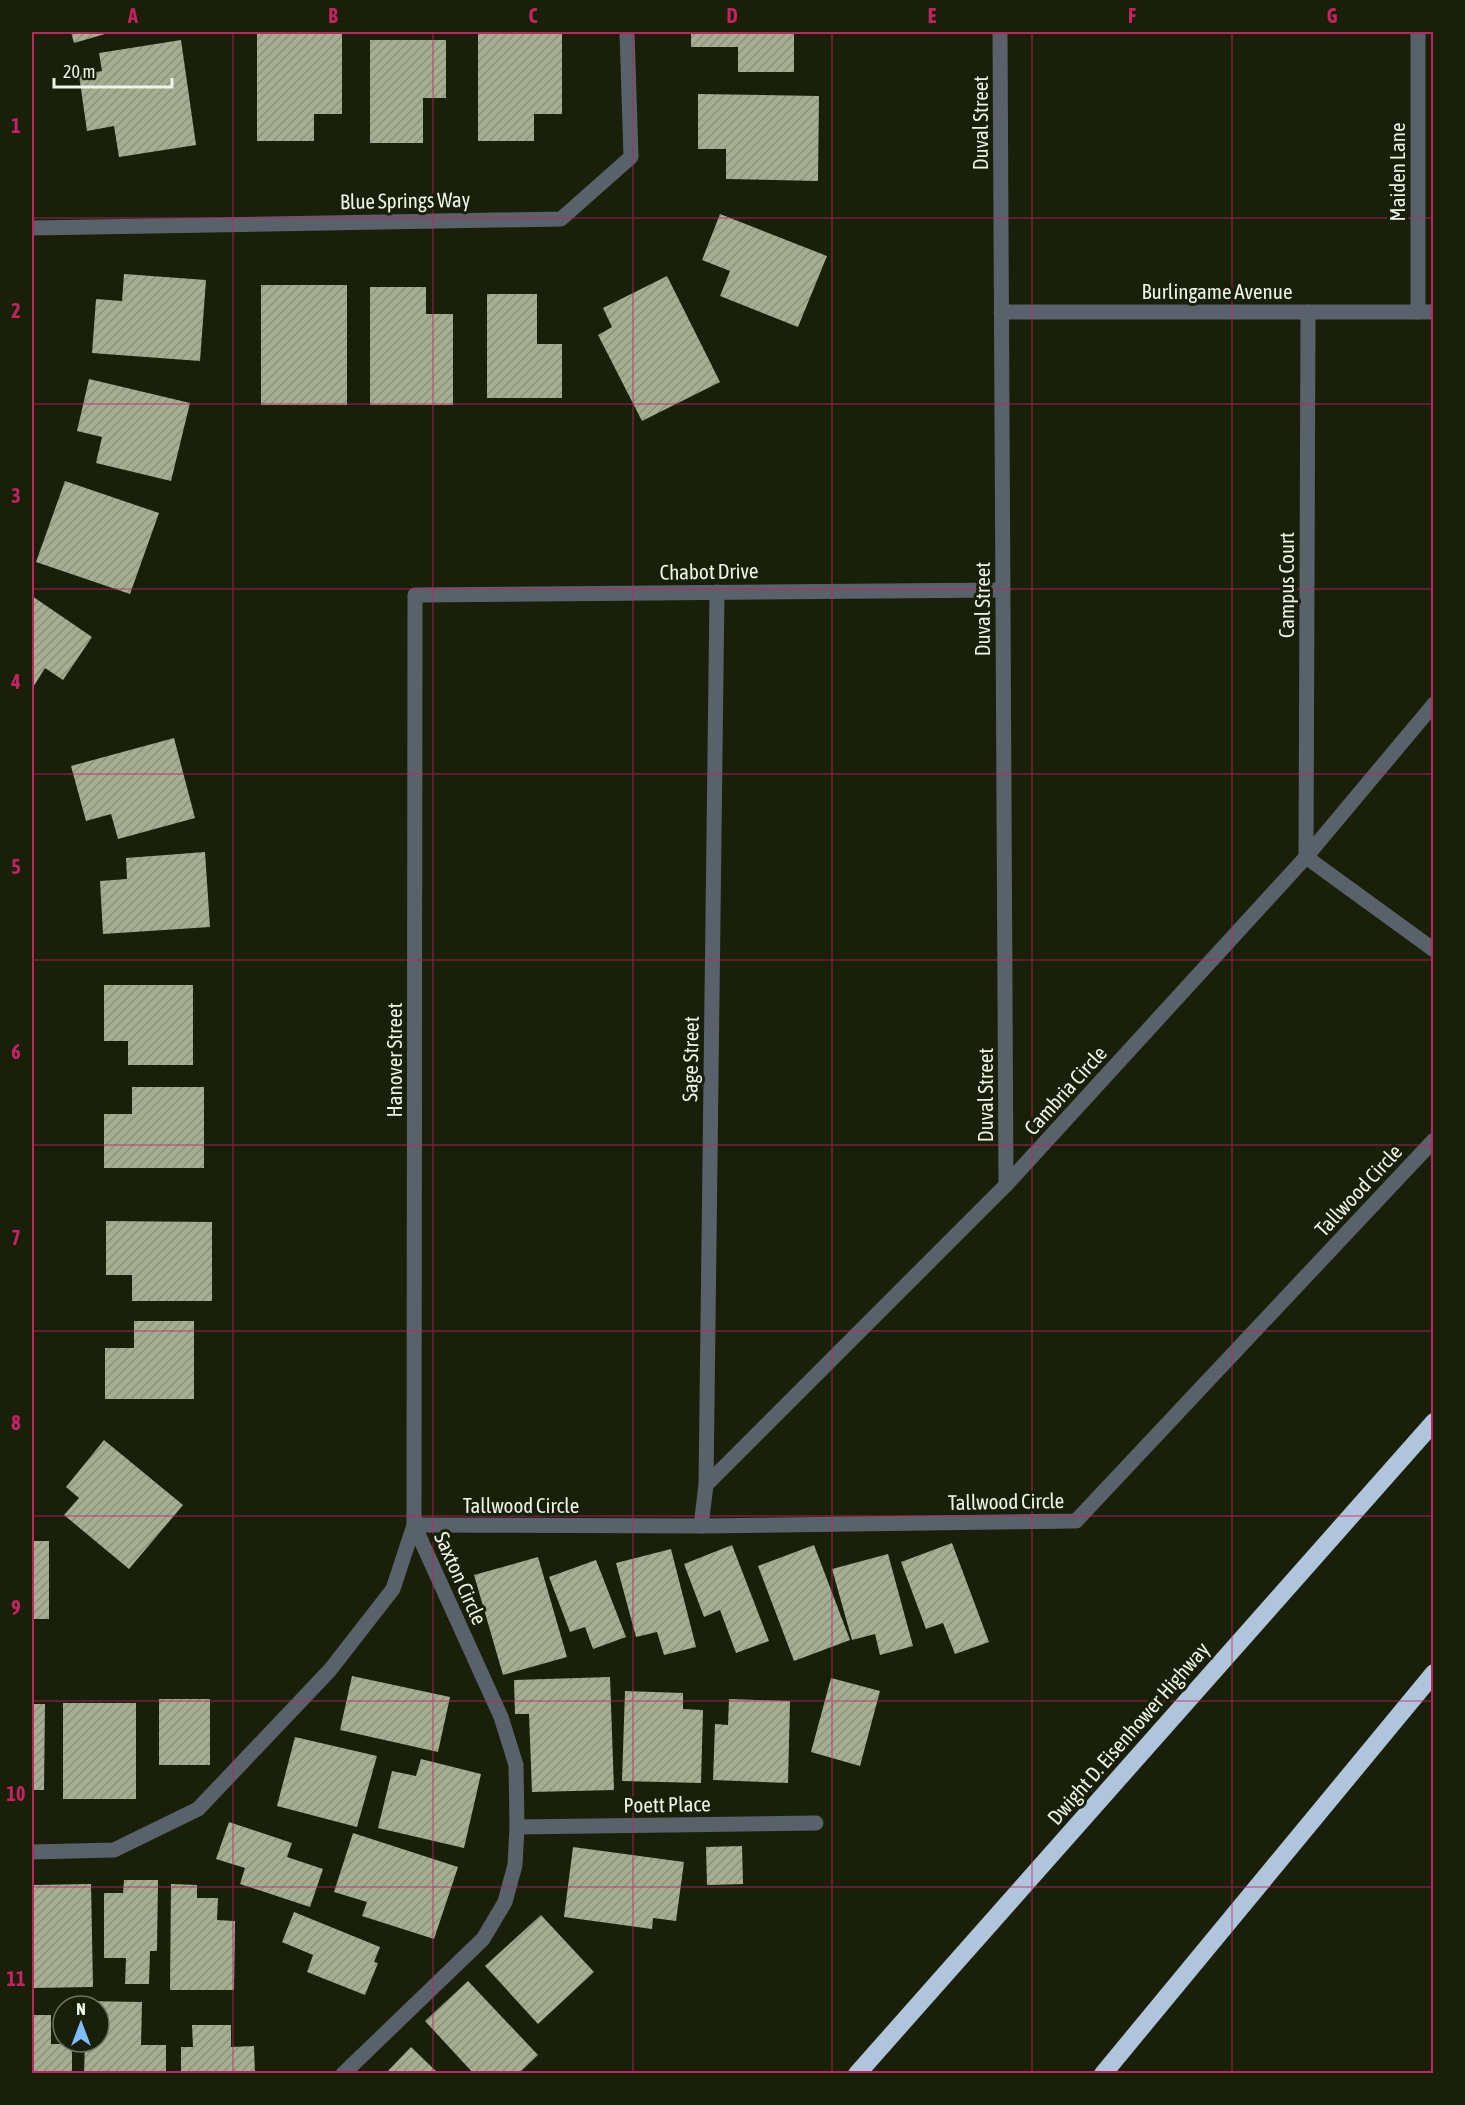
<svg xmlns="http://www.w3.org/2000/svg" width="1465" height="2105" viewBox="0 0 1465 2105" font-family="'Asap Condensed',sans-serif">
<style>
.building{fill:url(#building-hatch)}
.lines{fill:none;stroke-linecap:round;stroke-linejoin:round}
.minor{stroke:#59626b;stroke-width:15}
.motorway{stroke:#b0c5dc;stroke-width:18}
.grid{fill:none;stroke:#c42362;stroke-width:1.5;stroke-opacity:0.55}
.labels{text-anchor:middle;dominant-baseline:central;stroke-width:6;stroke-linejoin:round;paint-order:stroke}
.street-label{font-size:21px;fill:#eff4e6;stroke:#191f09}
.neatline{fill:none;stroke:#c42362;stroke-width:2}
.grid-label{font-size:20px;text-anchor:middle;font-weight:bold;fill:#c42362}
</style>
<defs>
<pattern id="building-hatch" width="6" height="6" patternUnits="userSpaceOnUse" patternTransform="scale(1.5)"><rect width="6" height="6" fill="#a5ae92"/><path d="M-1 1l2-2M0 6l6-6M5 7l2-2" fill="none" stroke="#89907b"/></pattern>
</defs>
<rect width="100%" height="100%" fill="#191f09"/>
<!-- building -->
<g class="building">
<polygon points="71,32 112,32 74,43"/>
<polygon points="257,32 342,32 342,114 314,114 314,141 257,141"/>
<polygon points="478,32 562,32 562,114 534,114 534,141 478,141"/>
<polygon points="691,32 794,32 794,72 738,72 738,47 691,47"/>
<polygon points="181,40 196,145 119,157 114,126 87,131 79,75 102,71 99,53"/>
<polygon points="370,40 446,40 446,98 423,98 423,143 370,143"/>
<polygon points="698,94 819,96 818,181 726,179 726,149 698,149"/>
<polygon points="720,214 827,256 798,327 720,296 730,271 702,260"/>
<polygon points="124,274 206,280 200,361 92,353 96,299 122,301"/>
<polygon points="667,276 720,382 642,421 598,335 612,327 603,308"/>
<rect x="261" y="285" width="86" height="120"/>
<polygon points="370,287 426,287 426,314 453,314 453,405 370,405"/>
<polygon points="487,294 537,294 537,344 562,344 562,398 487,398"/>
<polygon points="89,379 190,403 171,481 96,463 102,437 77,431"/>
<polygon points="65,481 159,513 130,594 36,562"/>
<polygon points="32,596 92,637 63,680 45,668 32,689"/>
<polygon points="174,738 195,818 118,839 111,814 86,821 71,766"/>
<polygon points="205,852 210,927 103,934 100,881 127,879 126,858"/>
<polygon points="104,985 193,985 193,1065 128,1065 128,1041 104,1041"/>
<polygon points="132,1087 204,1087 204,1168 104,1168 104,1114 132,1114"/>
<polygon points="106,1221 212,1222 212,1301 132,1301 132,1275 106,1275"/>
<polygon points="134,1321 194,1321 194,1399 105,1399 105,1348 134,1348"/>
<polygon points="104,1440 183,1505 129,1569 64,1515 79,1498 66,1487"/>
<rect x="32" y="1541" width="17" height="78"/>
<polygon points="952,1543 989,1642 955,1654 943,1623 926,1629 901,1562"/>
<polygon points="732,1545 769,1641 736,1653 720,1610 704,1617 684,1564"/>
<polygon points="814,1545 850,1640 794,1661 758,1566"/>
<polygon points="671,1549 696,1647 664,1655 657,1632 636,1637 616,1563"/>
<polygon points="888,1554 913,1646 880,1655 875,1634 852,1640 832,1569"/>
<polygon points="538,1557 567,1657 503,1675 474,1575"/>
<polygon points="596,1560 626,1637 593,1649 585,1627 570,1632 549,1577"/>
<polygon points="352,1676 450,1697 438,1752 340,1730"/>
<polygon points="610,1677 614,1790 532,1792 529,1714 515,1714 514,1680"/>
<polygon points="831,1678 880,1691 860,1766 811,1752"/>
<polygon points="625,1691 683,1693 683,1709 703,1710 701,1783 622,1781"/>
<rect x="159" y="1699" width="51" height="66"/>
<polygon points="729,1699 790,1701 788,1783 713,1780 715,1724 728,1725"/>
<rect x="63" y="1703" width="73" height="96"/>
<polygon points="32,1704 45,1704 44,1790 32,1790"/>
<polygon points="295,1737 377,1756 357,1827 277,1806"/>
<polygon points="421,1759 481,1774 464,1848 378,1828 392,1771 416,1776"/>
<polygon points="229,1822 292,1843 287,1857 323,1869 310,1907 240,1884 245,1868 216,1859"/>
<polygon points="353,1833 458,1867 434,1939 362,1916 367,1902 334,1892"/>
<polygon points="742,1846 743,1884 707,1885 706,1847"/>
<polygon points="573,1847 684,1862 676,1921 653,1918 652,1929 564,1917"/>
<polygon points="124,1880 158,1880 157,1951 150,1951 149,1984 125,1984 126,1958 104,1958 104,1893 123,1893"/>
<polygon points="91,1884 93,1987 34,1988 34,1962 32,1962 32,1885"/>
<polygon points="171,1884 197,1885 197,1898 218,1898 217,1920 235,1921 234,1990 170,1990"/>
<polygon points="294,1912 380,1947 374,1962 378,1963 365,1995 307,1972 313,1955 282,1942"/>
<polygon points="541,1915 594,1972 538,2024 485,1966"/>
<polygon points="468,1981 538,2055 518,2074 474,2074 425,2021"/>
<polygon points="85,2001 142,2002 141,2045 166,2045 166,2074 84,2074 85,2042 99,2042 99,2006 85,2006"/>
<polygon points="32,2015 51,2015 51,2044 72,2044 72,2074 32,2074"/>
<polygon points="192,2025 231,2025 231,2047 254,2046 255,2074 181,2074 181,2047 193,2047"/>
<polygon points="411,2047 439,2074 385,2074"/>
</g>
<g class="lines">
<!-- minor -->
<g class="minor">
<polyline points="1000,32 1006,1185"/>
<polyline points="1418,32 1418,312"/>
<polyline points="32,228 561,219 631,157 627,32"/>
<polyline points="1001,312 1434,312"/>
<polyline points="1308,312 1306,857 1434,950"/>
<polyline points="706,1485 1006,1185 1306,857 1434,704"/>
<polyline points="414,1525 701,1526 1076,1521 1434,1140"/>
<polyline points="701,1526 706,1485 717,592"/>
<polyline points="517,1827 816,1823"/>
<polyline points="32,1852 114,1850 198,1809 330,1670 393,1589 414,1525 415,595 1003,590"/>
<polyline points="343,2074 483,1939 505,1902 515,1865 517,1827 516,1765 501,1717 414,1525"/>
</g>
<!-- motorway -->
<g class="motorway">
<polyline points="857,2074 1434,1422"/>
<polyline points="1103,2074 1434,1673"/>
</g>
</g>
<!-- grid -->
<path class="grid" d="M233,32V2074M433,32V2074M633,32V2074M832,32V2074M1032,32V2074M1232,32V2074M32,218H1434M32,404H1434M32,589H1434M32,774H1434M32,960H1434M32,1145H1434M32,1331H1434M32,1516H1434M32,1701H1434M32,1887H1434"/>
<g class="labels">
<!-- street labels -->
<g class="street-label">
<text transform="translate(980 123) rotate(-90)">Duval Street</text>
<text transform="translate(1397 172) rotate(-90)">Maiden Lane</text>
<text transform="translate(405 200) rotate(-1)">Blue Springs Way</text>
<text x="1217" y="291">Burlingame Avenue</text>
<text transform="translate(709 571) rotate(-1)">Chabot Drive</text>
<text transform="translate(1286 585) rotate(-90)">Campus Court</text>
<text transform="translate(982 609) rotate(-90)">Duval Street</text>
<text transform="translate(690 1059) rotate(-89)">Sage Street</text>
<text transform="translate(394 1060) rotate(-90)">Hanover Street</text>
<text transform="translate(1065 1090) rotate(-48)">Cambria Circle</text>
<text transform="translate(985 1095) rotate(-90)">Duval Street</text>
<text transform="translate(1358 1190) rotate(-47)">Tallwood Circle</text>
<text transform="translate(1006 1501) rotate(-1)">Tallwood Circle</text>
<text x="521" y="1505">Tallwood Circle</text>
<text transform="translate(461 1578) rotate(66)">Saxton Circle</text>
<text transform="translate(1128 1733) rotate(-49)">Dwight D. Eisenhower Highway</text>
<text transform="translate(667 1804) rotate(-1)">Poett Place</text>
</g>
</g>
<!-- border -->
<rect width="1465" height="2105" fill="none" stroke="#191f09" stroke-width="66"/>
<!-- north arrow -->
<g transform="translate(81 2024)"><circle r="28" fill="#191f09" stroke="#6f7461" stroke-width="1.5"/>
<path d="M0-4.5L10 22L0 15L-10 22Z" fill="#81bcfa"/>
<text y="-9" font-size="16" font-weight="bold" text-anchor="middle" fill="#eff4e6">N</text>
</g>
<!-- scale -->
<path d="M54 78v9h118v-9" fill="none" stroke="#eff4e6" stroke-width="3"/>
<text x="63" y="78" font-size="18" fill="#eff4e6" stroke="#191f09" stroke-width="4.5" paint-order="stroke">20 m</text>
<rect x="33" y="33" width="1399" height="2039" class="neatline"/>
<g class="grid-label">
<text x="133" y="23">A</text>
<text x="333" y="23">B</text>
<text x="533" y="23">C</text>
<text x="732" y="23">D</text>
<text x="932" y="23">E</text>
<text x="1132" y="23">F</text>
<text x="1332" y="23">G</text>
<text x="16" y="133">1</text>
<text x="16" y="318">2</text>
<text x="16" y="503">3</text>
<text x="16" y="689">4</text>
<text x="16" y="874">5</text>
<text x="16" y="1059">6</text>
<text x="16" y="1245">7</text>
<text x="16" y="1430">8</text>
<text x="16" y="1615">9</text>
<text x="16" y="1801">10</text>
<text x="16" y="1986">11</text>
</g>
</svg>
